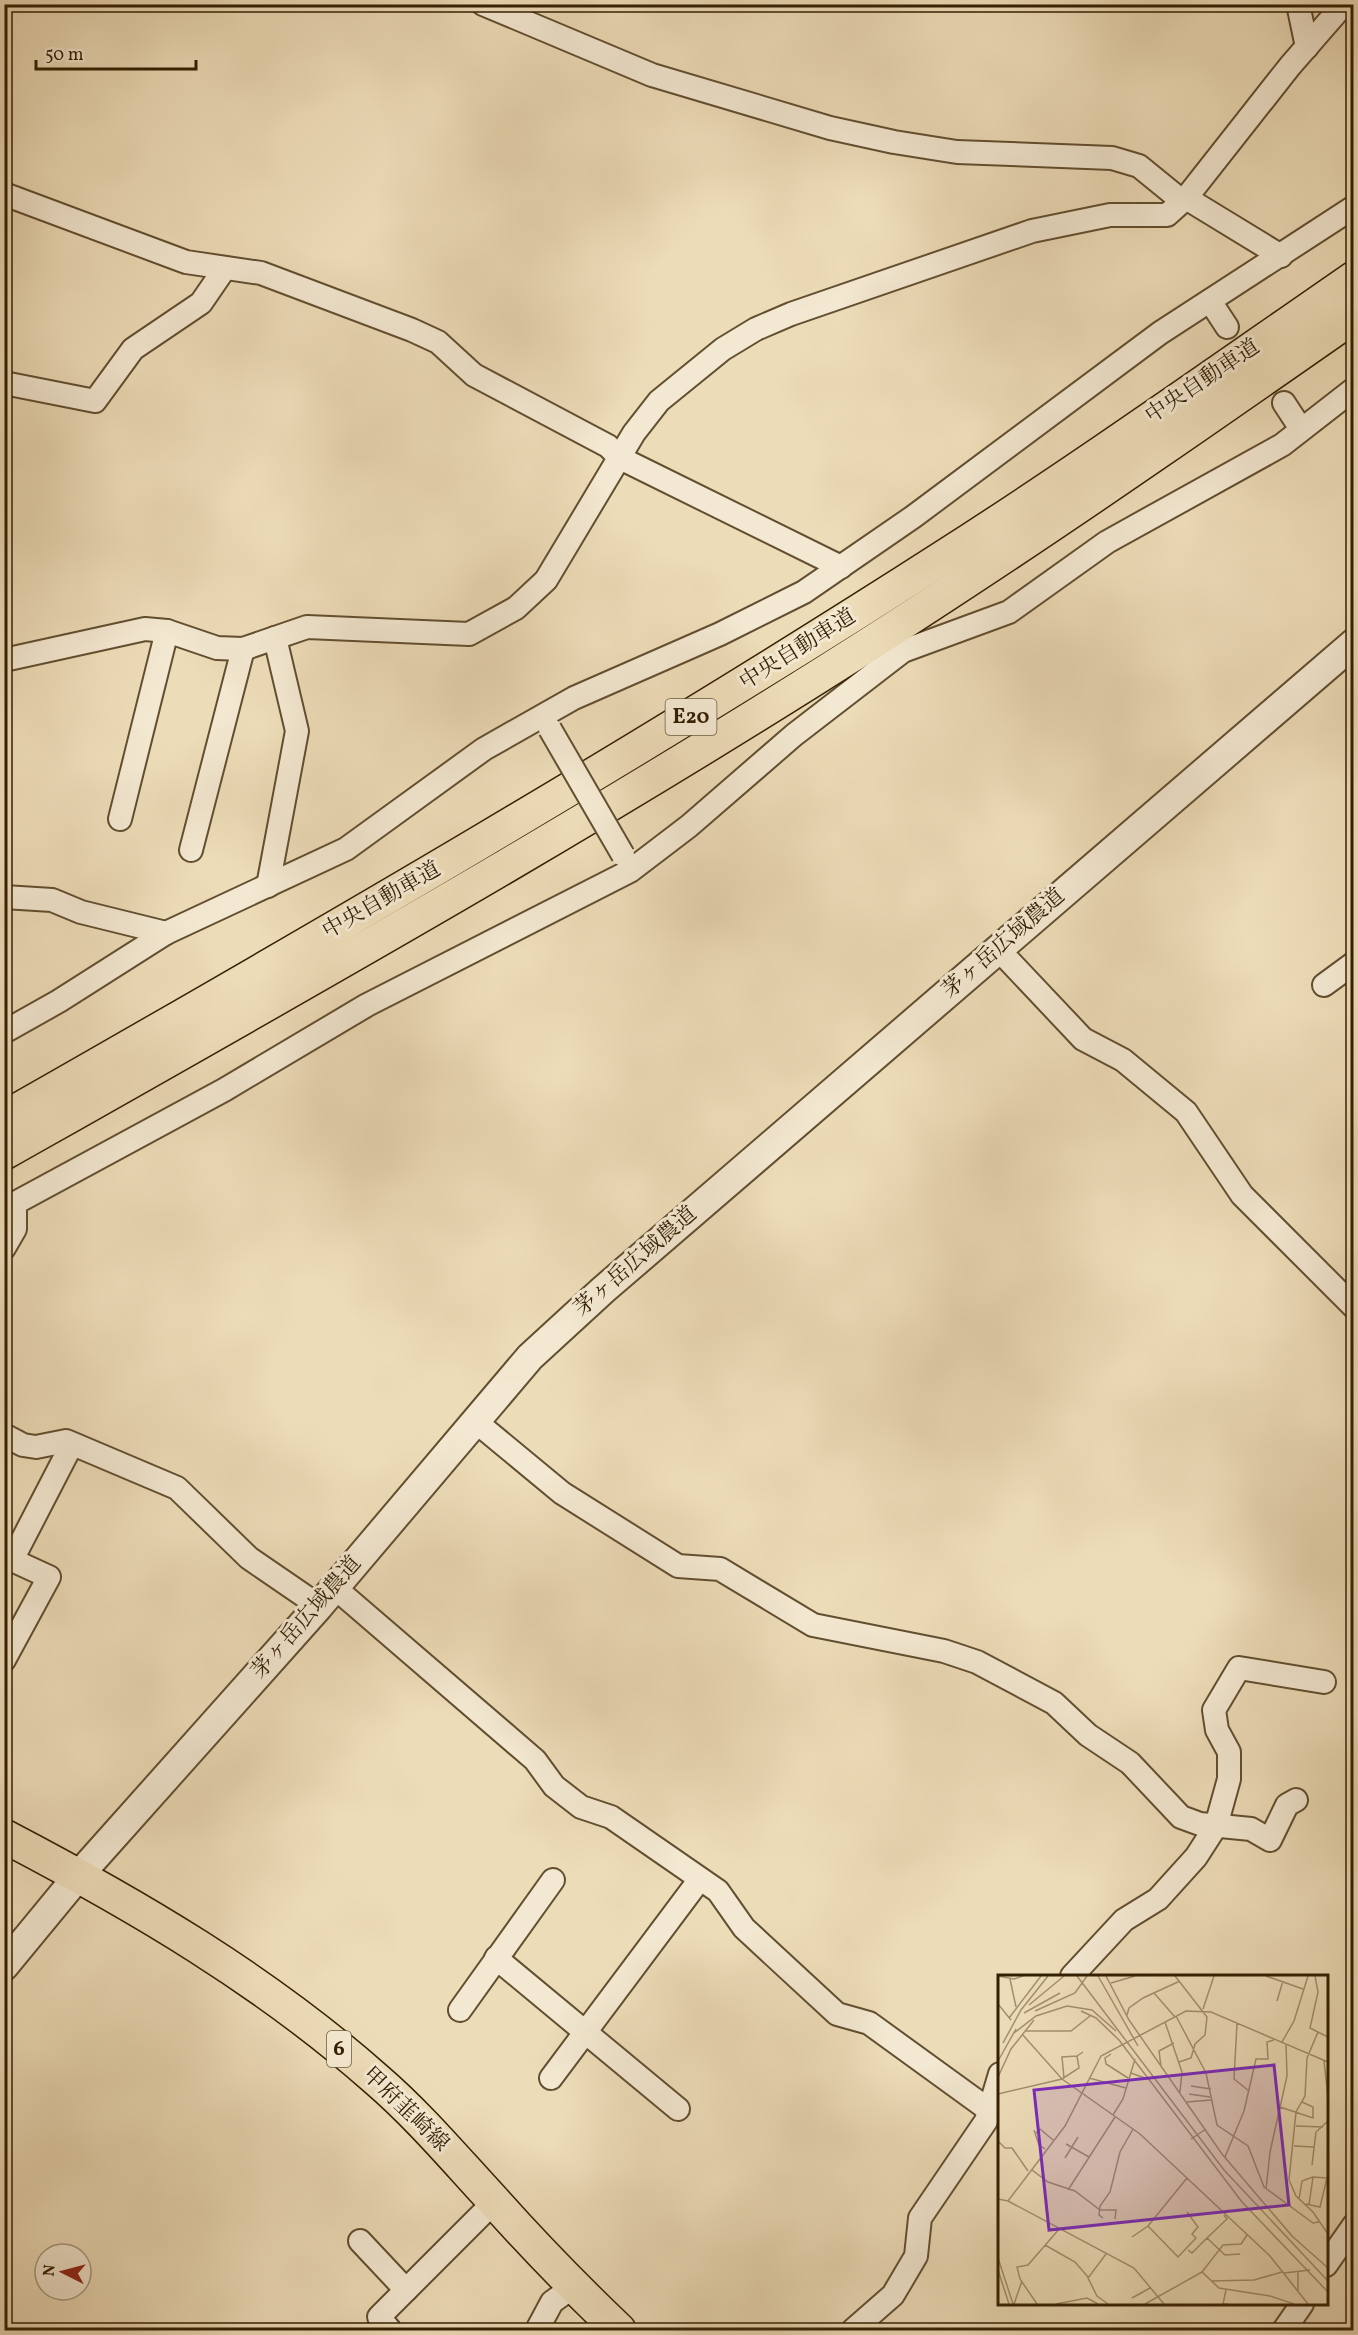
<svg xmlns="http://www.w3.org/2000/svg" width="1358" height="2335" viewBox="0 0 1358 2335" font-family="Vollkorn,'Noto Serif JP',serif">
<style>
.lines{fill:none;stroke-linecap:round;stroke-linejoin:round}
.minor-casing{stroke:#624e30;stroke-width:26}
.tertiary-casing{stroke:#624e30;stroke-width:32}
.primary-casing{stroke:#331f02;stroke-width:36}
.motorway-casing{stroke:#331f02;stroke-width:36}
.minor{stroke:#f3e8d1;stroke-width:22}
.tertiary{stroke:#f3e8d1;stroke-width:28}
.primary{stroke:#eddcb8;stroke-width:33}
.motorway{stroke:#eddcb8;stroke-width:33}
.minor-bridge-casing{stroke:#624e30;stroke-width:26;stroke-linecap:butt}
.minor-bridge{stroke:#f3e8d1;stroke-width:22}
.labels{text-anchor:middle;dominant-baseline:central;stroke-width:6;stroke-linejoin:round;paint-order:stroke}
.shield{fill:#f3e8d1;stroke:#6d5b40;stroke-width:1.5}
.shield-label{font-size:21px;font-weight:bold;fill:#331f02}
.street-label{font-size:22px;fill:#331f02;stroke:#f3e8d1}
.inset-road{fill:none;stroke:#a3906f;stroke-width:1.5}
.view{fill:#7b2cbf;fill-opacity:0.15;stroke:#7b2cbf;stroke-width:3}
.inset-edge{fill:none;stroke:#331f02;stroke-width:3}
</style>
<rect width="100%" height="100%" fill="#eddcb8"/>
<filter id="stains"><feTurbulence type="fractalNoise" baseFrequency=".00333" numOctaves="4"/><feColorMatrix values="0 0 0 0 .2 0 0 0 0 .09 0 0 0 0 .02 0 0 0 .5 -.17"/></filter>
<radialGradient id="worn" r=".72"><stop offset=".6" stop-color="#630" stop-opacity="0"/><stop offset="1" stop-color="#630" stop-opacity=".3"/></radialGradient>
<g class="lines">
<defs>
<g id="minor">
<polyline points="483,4 652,75 830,128 894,142 957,152 1112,158 1139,166 1182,201"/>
<polyline points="1298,4 1307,47"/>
<polyline points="4,194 186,262 261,273 412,330 438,342 474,375 608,446 620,458 841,567"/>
<polyline points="1186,198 1281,256"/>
<polyline points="1210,301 1227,327"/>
<polyline points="4,383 95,401 133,349 201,303 225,268"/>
<polyline points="1284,403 1301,429"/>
<polyline points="4,660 145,629 167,631 217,648 243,649 307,627 469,634 516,608 546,580 634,433 659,401 723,349 756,329 791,314 1032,231 1110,215 1167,215 1186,198 1290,66 1344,4"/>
<polyline points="120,819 167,631"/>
<polyline points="191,850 243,649"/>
<polyline points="268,886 297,731 275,638"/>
<polyline points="4,897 52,900 81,912 166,933"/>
<polyline points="998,949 1083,1039 1123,1060 1186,1112 1242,1195 1354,1307"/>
<polyline points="1324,985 1354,963"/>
<polyline points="4,1032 59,1001 166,933 346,849 484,749 574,698 720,634 804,592 913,517 1160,333 1354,207"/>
<polyline points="4,1209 224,1090 367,1005 630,871 689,826 794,735 903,651 1009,612 1107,542 1282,445 1354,389"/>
<polyline points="4,1248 15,1229 15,1204"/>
<polyline points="475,1421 562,1493 678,1566 720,1569 813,1625 944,1651 977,1662 1054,1703 1088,1735 1130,1763 1181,1817 1200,1824 1251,1829 1270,1840 1287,1805 1296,1800"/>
<polyline points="4,1435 23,1445 36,1447 66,1441 177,1488 249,1558 319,1606"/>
<polyline points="334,1587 535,1760 554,1786 581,1807 611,1817 718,1891 744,1928 837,2014 869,2023 989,2110"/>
<polyline points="4,1660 49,1577 12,1560 72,1444"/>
<polyline points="496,1958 678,2109"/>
<polyline points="1072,1976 1124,1920 1158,1899 1196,1857 1216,1826 1229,1779 1229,1752 1217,1730 1214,1710 1239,1668 1324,1682"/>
<polyline points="460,2010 553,1880"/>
<polyline points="551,2078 700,1879"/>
<polyline points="360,2241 406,2290"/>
<polyline points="1326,2265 1354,2225"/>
<polyline points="390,2330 379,2317 494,2202"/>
<polyline points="537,2330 552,2302 573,2287"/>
<polyline points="853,2330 893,2295 916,2256 920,2218 986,2121 1000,2074"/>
<polyline points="1284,2330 1302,2304"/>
</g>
<polyline id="tertiary" points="4,1966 79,1875 319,1606 530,1357 603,1290 1354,643"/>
<path id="primary" d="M4,1836C136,1905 264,1980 376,2079C419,2116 455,2159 493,2200C533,2245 575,2288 619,2330"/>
<g id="motorway">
<path d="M4,1118C322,937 637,754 944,557C1083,468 1218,372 1354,278"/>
<path d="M4,1153C328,970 654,787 965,582C1096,496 1225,406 1354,316"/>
</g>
</defs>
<!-- minor casing -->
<use href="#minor" class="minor-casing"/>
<!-- tertiary casing -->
<use href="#tertiary" class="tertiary-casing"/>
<!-- primary casing -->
<use href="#primary" class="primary-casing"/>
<!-- motorway casing -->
<use href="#motorway" class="motorway-casing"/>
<!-- minor -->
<use href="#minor" class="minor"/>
<!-- tertiary -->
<use href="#tertiary" class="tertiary"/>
<!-- primary -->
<use href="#primary" class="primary"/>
<!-- motorway -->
<use href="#motorway" class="motorway"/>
<defs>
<polyline id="minor-bridge" points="550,729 623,855"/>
</defs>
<!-- minor-bridge casing -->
<use href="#minor-bridge" class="minor-bridge-casing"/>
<!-- minor-bridge -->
<use href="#minor-bridge" class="minor-bridge"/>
</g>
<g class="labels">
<!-- shield labels -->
<g class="shield">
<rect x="665.5" y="699" width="51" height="36" rx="4.5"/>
<rect x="327" y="2031" width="24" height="36" rx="4.5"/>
</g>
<g class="shield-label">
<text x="691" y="717">E20</text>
<text x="339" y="2049">6</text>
</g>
<!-- street labels -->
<g class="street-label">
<text transform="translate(1203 382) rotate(-34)">中央自動車道</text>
<text transform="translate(798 650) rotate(-32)">中央自動車道</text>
<text transform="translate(382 901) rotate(-30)">中央自動車道</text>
<text transform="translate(1004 944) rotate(-41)">茅ヶ岳広域農道</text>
<text transform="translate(636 1262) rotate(-41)">茅ヶ岳広域農道</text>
<text transform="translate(307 1618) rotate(-49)">茅ヶ岳広域農道</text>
<text transform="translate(405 2110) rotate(44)">甲府韮崎線</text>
</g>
</g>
<!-- overview -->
<g transform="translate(998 1975)">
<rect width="330" height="330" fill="#eddcb8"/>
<path class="inset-road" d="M0,1L16,4L25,1M79,1L226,195L330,306M100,1L140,71M108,1L131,45L224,179L294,261L330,293M177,1L209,42L207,60L197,69L193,83L181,87M268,1L305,14M317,1L320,17L312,53L330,62M12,4L18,32M113,8L137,1M156,18L177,42M279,26L285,6M0,29L13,45M31,30L66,1M205,34L216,1M37,36L77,18L89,1M83,36L98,43L121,65L244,227L330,317M26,38L62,18M129,40L131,33L145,23L182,6M178,41L208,98L219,150L250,171L266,212L315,248L321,247M11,43L43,1M167,47L184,97L182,117M239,48L236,104L251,116M28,56H73L92,41M320,57L309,83L307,121L298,137L291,205L298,221L315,237L330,259M16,58L38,41L69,31L94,35L118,56M24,59L64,104L142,159L223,235L272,281L310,329M284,67L296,46L310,1M5,68L23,35L50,1M113,79L107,83L108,89L130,103M0,86L18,54M326,86L330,122M163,91L161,76L176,68M133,98L152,105M0,102L13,74L36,45M66,103L64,82L79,81M91,103L128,113M193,111L213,114M0,119L64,104L81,93L79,81L85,77M191,119L212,122M189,127L213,125M282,132L315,143V132L304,127M115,140L125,124L137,84M298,151L325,152M36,155L41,170L47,174M37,159L42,154L55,165M193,164L208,154M0,166L7,173H14L30,196M68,169L91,182M296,171L316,172M227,182L246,136L258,84H270L269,67L276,65M67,183L80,162M314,190L318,157L330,146M34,195L50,207L77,216L102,235H118L117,244M268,214L272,177L289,101L288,70M70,215L117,142M0,224L10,226L67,151L103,81L188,36L213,37L330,87M301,224L304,206L315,202M10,226L136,293L166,329M308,229L322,232L330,199M311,230L315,202L329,203M226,240L229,244L209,263L227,280L242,279M105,243L101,240L102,231L112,217L122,177L135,154M150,251L180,282L198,263L194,259L200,252L189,237M134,262L150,251L189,203M47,270L77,287L90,302M190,275L194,278L209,263M108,279L90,303L99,321L110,329M0,283L15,329M0,295L11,329M204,297L225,270L243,269L249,260M286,298L312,295M213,306L256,305L284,297M228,315L225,329H230M300,316V296M134,323L152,313M16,329L24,306M39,329L22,304L19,292L30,290L62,253M58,329L89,323L100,329M147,329L204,297L221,313L272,321L296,329"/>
<path class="view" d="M276,90L291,230L51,255L36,115Z"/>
<rect width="330" height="330" class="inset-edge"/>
</g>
<!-- margin -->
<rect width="1358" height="2335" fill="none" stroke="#eddcb8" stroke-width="24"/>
<rect x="6" y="6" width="1346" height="2323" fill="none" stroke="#331f02" stroke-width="3"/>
<rect x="12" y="12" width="1334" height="2311" fill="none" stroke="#331f02" stroke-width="1.5"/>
<!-- north arrow -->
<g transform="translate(63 2272) rotate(276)"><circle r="28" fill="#f3e8d1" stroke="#a6987e" stroke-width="1.5"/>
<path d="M0-4.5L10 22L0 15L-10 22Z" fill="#8f2418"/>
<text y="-9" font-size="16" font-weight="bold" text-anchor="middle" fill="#331f02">N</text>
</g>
<!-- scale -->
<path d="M36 60v9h160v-9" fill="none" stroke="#331f02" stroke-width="3"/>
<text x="45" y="60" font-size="18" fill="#331f02" stroke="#f3e8d1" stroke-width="4.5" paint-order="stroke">50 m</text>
<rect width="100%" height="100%" filter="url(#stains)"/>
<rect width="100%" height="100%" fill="url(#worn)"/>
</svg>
